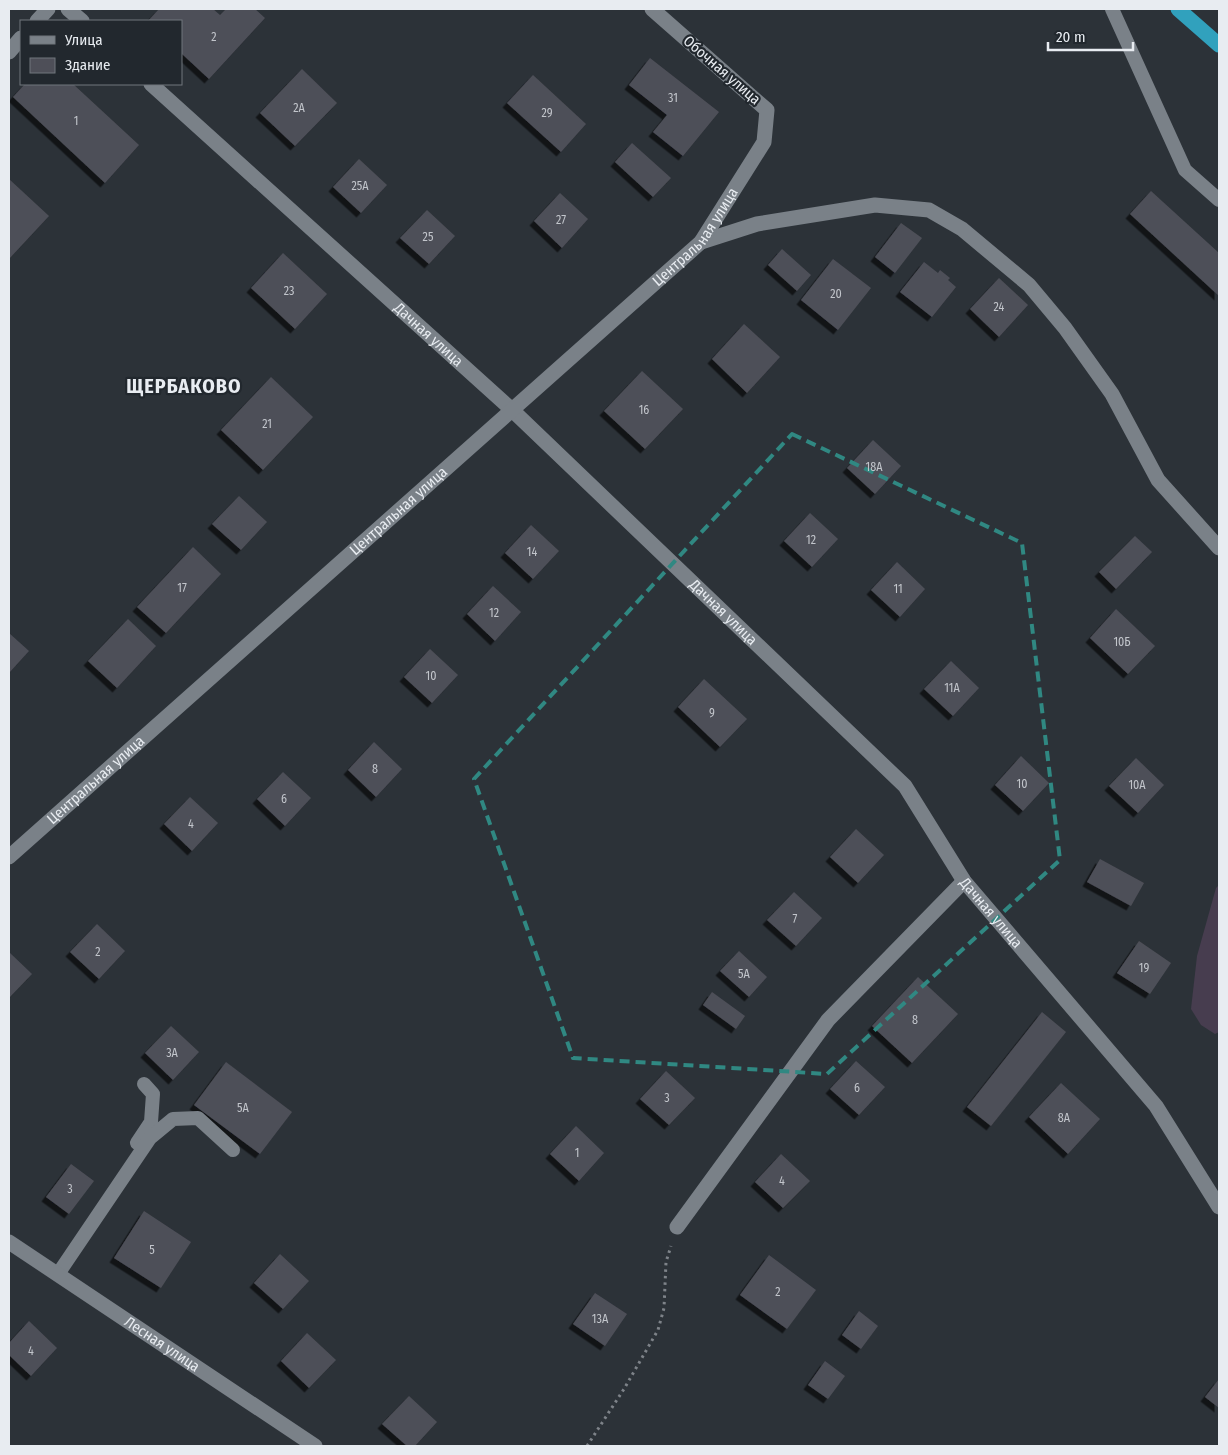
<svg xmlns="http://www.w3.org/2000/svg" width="1228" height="1455" viewBox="0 0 1228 1455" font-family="'Fira Sans Condensed',sans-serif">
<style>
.green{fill:#473d4f}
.building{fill:#4e4f58;filter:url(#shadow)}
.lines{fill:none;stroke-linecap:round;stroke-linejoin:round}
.path{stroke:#7e8389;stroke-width:3;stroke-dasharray:2.5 4;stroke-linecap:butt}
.service{stroke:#7a8188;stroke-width:14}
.minor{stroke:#7a8188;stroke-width:15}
.trunk{stroke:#31a1bd;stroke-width:15}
.marked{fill:none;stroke:#308882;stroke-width:4;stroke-dasharray:10 6;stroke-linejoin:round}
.labels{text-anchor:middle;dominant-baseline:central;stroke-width:4.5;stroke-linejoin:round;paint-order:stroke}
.number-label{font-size:12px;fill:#c2c5cb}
.street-label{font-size:15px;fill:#e8ecf1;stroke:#22282e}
.district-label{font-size:20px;font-weight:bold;letter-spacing:1px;fill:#e8ecf1;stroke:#22282e}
</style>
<defs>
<filter id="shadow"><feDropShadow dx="-4.5" dy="4.5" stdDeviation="0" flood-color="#0009"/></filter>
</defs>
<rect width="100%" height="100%" fill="#2c3238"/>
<!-- green -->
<polygon class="green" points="1219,885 1219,1032 1215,1034 1201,1025 1191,1009 1197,956 1216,888"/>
<!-- building -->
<g class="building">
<polygon points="159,9 213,9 220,15 226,9 255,9 265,18 209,79 181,53 181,21 148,21"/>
<polygon points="650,58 719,112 683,156 653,132 667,115 629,85"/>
<polygon points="302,69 337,103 295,146 260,113"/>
<polygon points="533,75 586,124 561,152 507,103"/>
<polygon points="25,84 73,84 139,145 105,183 13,97"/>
<polygon points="632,143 671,178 653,197 615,162"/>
<polygon points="359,159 387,185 361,213 333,187"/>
<polygon points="9,179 49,216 9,259"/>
<polygon points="1151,191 1219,253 1219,296 1130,214"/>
<polygon points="560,193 588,219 562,248 534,221"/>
<polygon points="427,210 455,236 429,264 400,238"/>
<polygon points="901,223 922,238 895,273 875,257"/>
<polygon points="782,249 811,275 797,291 768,265"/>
<polygon points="283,253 327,294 295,329 251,288"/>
<polygon points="833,259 871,288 838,330 801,300"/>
<polygon points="924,262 938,273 940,270 950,278 948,280 956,287 932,317 900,292"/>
<polygon points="999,278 1028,305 999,337 970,309"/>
<polygon points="744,324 780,357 747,393 712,359"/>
<polygon points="642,371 683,409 645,449 604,411"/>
<polygon points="271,377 313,417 263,470 221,430"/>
<polygon points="873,440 901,466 875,494 847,468"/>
<polygon points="239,496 267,522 241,550 212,524"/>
<polygon points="810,513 838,539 812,567 784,541"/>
<polygon points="531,525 559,551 533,579 505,553"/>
<polygon points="1135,536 1152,552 1116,589 1099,572"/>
<polygon points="193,547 221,574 166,633 137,607"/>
<polygon points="897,562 925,589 900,617 871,590"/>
<polygon points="493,586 521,612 495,641 467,614"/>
<polygon points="1116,609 1155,646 1128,674 1090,638"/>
<polygon points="128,619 156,646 117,688 88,661"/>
<polygon points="9,633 29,651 9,673"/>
<polygon points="430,649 458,675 432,703 404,677"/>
<polygon points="951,661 979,688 953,716 924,689"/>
<polygon points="704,679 747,719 720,747 678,707"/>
<polygon points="374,742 402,769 376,797 348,770"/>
<polygon points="1021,756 1049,783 1023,811 995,785"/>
<polygon points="1136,758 1164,785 1138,813 1109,786"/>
<polygon points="283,772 311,798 285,826 257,799"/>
<polygon points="190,797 218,823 192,851 164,824"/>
<polygon points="856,829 884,855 858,883 830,857"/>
<polygon points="1100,859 1144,883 1131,906 1087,882"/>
<polygon points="794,892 822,918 796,946 767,920"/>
<polygon points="97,924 125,951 99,979 70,952"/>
<polygon points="1139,941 1171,963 1150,994 1117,973"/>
<polygon points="739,951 767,977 749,997 720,971"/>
<polygon points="9,952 32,974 9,998"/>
<polygon points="918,977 958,1014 912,1063 872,1026"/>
<polygon points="712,992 745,1016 736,1029 703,1005"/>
<polygon points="1042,1012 1066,1032 991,1126 967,1107"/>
<polygon points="171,1026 199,1052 173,1080 145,1053"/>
<polygon points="856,1061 885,1087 859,1115 830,1089"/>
<polygon points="226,1062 292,1112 260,1154 194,1105"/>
<polygon points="666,1071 695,1098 669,1125 640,1099"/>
<polygon points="1061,1083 1100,1119 1068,1154 1029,1117"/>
<polygon points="576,1126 604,1153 579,1181 550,1154"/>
<polygon points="781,1154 810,1181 783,1208 755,1182"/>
<polygon points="71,1164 94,1181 69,1214 46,1197"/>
<polygon points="144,1211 191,1242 161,1288 114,1258"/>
<polygon points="280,1254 309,1281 283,1309 254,1283"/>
<polygon points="769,1255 816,1290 787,1329 740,1295"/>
<polygon points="595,1293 627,1314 605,1346 573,1324"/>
<polygon points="859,1311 878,1326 861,1349 842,1335"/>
<polygon points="29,1321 57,1348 31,1376 9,1355 9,1343"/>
<polygon points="307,1333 336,1360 309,1388 281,1361"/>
<polygon points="825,1361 845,1376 828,1399 808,1385"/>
<polygon points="1219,1379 1219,1408 1205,1397"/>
<polygon points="409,1396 437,1422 415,1446 407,1446 382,1424"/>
</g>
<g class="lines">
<!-- path -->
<polyline class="path" points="587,1446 624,1389 658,1330 664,1308 666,1262 671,1246"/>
<!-- service -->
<g class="service">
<polyline points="1112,9 1185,170 1219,200"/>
<polyline points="137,1143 151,1122 153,1094 144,1084"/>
<polyline points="58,1274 150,1138 173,1119 198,1118 233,1150"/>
</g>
<!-- minor -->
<g class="minor">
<polyline points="68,9 82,21"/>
<polyline points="37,21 48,9"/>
<polyline points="9,52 21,38"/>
<path id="s1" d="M151,84L511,409L905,786L964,881L1156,1106L1219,1207"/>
<polyline points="701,242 757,224 875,205 929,210 962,229 1029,285 1065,328 1112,394 1158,480 1219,548"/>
<path id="s2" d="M9,857L701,242L764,142L767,110L652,9"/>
<polyline points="677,1227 828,1020 964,881"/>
<path id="s3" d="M9,1242L315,1446"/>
</g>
<!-- trunk -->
<polyline class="trunk" points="1178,9 1219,45"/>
</g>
<!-- marked area -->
<path class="marked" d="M792,434L1022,543L1060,860L827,1074L573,1058L474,779Z"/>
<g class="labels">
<!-- number labels -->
<g class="number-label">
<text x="214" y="37">2</text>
<text x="673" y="98">31</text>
<text x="299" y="108">2А</text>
<text x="547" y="113">29</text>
<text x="76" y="121">1</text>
<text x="360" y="186">25А</text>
<text x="561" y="220">27</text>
<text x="428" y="237">25</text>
<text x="289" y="291">23</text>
<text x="836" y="294">20</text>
<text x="999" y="307">24</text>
<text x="644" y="410">16</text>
<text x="267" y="424">21</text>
<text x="874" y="467">18А</text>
<text x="811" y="540">12</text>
<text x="532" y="552">14</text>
<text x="182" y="588">17</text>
<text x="898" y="589">11</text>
<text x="494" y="613">12</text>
<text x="1122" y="642">10Б</text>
<text x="431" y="676">10</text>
<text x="952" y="688">11А</text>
<text x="712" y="713">9</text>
<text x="375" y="769">8</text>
<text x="1022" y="784">10</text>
<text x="1137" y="785">10А</text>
<text x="284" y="799">6</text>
<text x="191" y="824">4</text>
<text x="795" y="919">7</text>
<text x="98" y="952">2</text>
<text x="1144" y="968">19</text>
<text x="744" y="974">5А</text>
<text x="915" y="1020">8</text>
<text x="172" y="1053">3А</text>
<text x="857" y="1088">6</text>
<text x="667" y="1098">3</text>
<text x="243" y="1108">5А</text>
<text x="1064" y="1118">8А</text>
<text x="577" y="1153">1</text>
<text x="782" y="1181">4</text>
<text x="70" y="1189">3</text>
<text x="152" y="1250">5</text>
<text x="778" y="1292">2</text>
<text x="600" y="1319">13А</text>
<text x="31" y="1351">4</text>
</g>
<!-- street labels -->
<g class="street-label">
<text transform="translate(722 70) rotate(41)">Обочная улица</text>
<text stroke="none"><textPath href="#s2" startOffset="926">Центральная улица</textPath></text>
<text stroke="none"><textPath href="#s1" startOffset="374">Дачная улица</textPath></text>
<text stroke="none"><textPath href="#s2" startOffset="521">Центральная улица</textPath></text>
<text stroke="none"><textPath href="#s1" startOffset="779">Дачная улица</textPath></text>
<text stroke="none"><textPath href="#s2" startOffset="116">Центральная улица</textPath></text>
<text stroke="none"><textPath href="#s1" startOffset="1184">Дачная улица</textPath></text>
<text stroke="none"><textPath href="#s3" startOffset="184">Лесная улица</textPath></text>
</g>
<!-- district labels -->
<g class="district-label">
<text x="184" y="386">ЩЕРБАКОВО</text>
</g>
</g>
<!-- border -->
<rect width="1228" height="1455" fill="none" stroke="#e8ecf1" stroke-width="20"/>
<!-- legend -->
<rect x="20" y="20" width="162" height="65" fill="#22282e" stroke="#71767c"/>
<rect x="30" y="36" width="25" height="8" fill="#7a8188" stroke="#71767c"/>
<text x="65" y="45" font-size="15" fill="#e8ecf1">Улица</text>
<rect x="30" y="58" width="25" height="15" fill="#4e4f58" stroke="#71767c"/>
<text x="65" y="70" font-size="15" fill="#e8ecf1">Здание</text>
<!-- scale -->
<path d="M1048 42v8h85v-8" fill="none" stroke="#e8ecf1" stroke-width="2.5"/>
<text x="1056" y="42" font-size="15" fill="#e8ecf1" stroke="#22282e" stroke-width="4" paint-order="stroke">20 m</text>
</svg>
